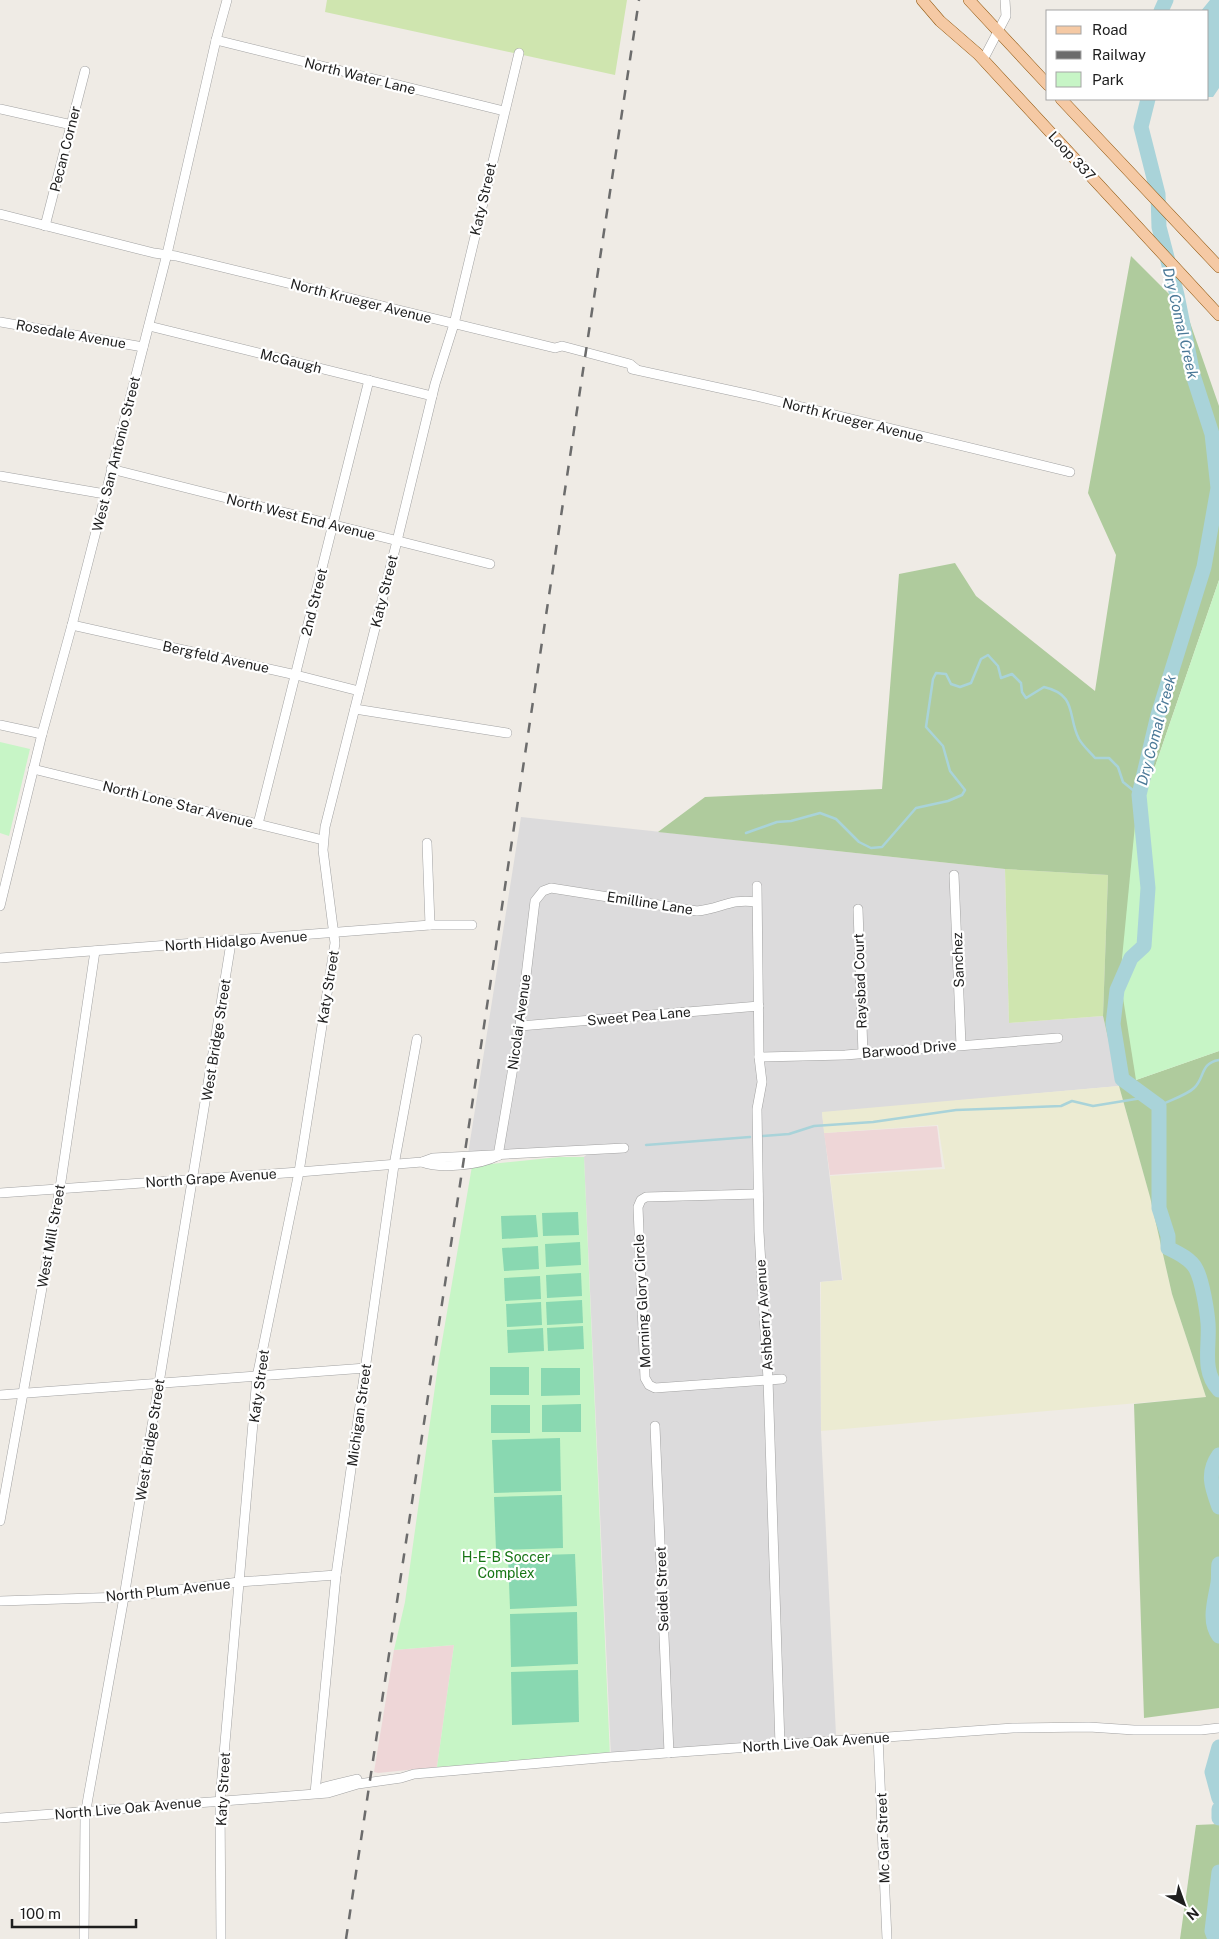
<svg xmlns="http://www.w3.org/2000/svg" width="1219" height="1939" viewBox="0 0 1219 1939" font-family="'Public Sans',sans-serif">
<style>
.residential{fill:#dcdbdc}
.commercial{fill:#eed6d7}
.farmland{fill:#ecebd2}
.grass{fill:#cfe5af}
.forest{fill:#afcb9d}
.park{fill:#c7f5c6}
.pitch{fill:#89d8b1}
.water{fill:#a9d3d9}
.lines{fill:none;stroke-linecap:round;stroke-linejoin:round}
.stream{stroke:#a9d3d9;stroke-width:2.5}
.river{stroke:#a9d3d9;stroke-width:15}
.minor-casing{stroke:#a2a2a2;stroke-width:10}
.major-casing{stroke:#8e550b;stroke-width:12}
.minor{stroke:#fff;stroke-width:9}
.major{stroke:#f5c9a4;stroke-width:11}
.rail{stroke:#6c6c6c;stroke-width:2.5;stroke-dasharray:10 10;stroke-linecap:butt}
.labels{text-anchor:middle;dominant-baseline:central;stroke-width:4.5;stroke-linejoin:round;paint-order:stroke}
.street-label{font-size:14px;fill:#1e1e1e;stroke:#fff}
.park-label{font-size:14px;fill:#167514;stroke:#fff}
.water-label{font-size:15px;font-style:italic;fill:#4c7a98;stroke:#fff}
</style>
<rect width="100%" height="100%" fill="#efebe5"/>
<!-- residential -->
<polygon class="residential" points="521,817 1005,869 1009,1023 1103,1016 1119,1086 822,1113 842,1280 820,1282 821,1431 836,1735 611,1757 584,1157 594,1147 468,1154"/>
<!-- commercial -->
<g class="commercial">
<polygon points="937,1126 942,1167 830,1175 824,1133"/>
<polygon points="454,1645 437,1767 378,1773 374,1772 394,1650"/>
</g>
<!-- farmland -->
<polygon class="farmland" points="1119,1086 1150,1197 1172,1294 1206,1397 821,1431 821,1282 843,1280 830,1176 945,1169 938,1125 824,1133 822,1112"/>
<!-- grass -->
<g class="grass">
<polygon points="327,0 627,0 615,75 325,12"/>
<polygon points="1005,869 1108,875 1103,1016 1009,1023"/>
</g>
<!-- forest -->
<g class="forest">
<polygon points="1131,256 1186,311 1219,406 1219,580 1135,825 1136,1080 1219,1051 1219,1708 1144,1718 1134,1404 1206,1397 1172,1294 1150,1197 1119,1086 1103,1016 1108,875 1005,869 658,832 705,797 882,789 899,574 955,563 976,596 1095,691 1116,555 1088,493"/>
<polygon points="1219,1824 1219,1939 1180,1939 1196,1825"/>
</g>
<!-- park -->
<g class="park">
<polygon points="1219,580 1219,1051 1136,1080 1120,979 1135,825"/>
<polygon points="0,742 30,749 9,836 0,833"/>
<polygon points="559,1157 584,1157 610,1757 437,1767 454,1645 394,1650 405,1602 438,1365 472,1166"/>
</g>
<!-- pitch -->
<g class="pitch">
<polygon points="578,1212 579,1235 543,1236 542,1213"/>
<polygon points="536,1215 538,1237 502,1239 501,1216"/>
<polygon points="580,1242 581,1265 546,1267 545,1244"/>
<polygon points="538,1246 539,1269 504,1271 502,1248"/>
<polygon points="581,1273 582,1296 547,1298 546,1275"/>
<polygon points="540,1276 541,1299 505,1301 504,1278"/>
<polygon points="582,1300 583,1323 547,1325 546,1302"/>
<polygon points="541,1302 542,1325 507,1327 506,1304"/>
<polygon points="583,1326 584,1349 548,1351 547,1328"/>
<polygon points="543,1328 544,1351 508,1353 507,1330"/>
<rect x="490" y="1367" width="39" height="28"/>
<polygon points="541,1368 580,1368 580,1395 541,1396"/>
<polygon points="581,1404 581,1432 542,1432 542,1405"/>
<rect x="491" y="1405" width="39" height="28"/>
<polygon points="560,1438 561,1491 494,1493 492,1440"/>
<polygon points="562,1495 563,1548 496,1550 494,1497"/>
<polygon points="575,1554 577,1606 510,1609 508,1556"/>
<polygon points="577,1612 578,1664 511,1667 510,1614"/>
<polygon points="578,1670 579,1722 512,1725 511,1672"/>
</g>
<!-- water -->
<polygon class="water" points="1210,0 1219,0 1219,88 1213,97 1208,97 1208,11 1201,11"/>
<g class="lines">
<!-- stream -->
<g class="stream">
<path d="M746,833L777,822L791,821L820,813L836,819L859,842L871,848L882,847L916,808L948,801L962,795L965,790L950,771L943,746L926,727L933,679L936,673L946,674L951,684L960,687L971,683L981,659L988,655L998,666L1001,678L1012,674L1021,683L1022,692L1026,698L1044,687C1078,695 1067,716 1079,739C1083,746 1090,752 1095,758H1109L1118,767L1123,782L1139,795"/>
<path d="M1159,1106C1168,1101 1187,1095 1194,1088C1205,1078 1200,1063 1219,1060"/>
<polyline points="763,1136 789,1134 814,1126 873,1122 956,1110 1061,1106 1072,1101 1093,1106 1148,1097"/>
<polyline points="646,1145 750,1137"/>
</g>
<!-- river -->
<g class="river">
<polyline points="1161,11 1166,0"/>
<path d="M1148,99L1141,127L1158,194L1159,227L1177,295L1193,375L1212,434L1218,488L1204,567L1158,715L1139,795L1148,888L1144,946L1131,958L1117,990L1113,1024L1122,1079L1159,1106V1208L1168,1236V1248C1178,1253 1191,1259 1196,1269C1202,1280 1207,1310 1208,1323C1210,1346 1201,1371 1219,1390"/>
<path d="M1219,1455C1206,1473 1212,1488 1219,1507"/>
<path d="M1219,1564C1218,1570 1219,1577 1218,1583C1215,1601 1208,1621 1219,1636"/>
<polyline points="1219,1747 1212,1772 1219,1798"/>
<polyline points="1219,1809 1219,1818"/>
<polyline points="1215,1939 1212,1931 1219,1872"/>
</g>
<defs>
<g id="minor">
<polyline points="216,40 504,111"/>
<polyline points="983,60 1006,16 1005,0"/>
<polyline points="0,109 72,125"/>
<polyline points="0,214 154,253 176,256 555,348 562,346 630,364 636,369"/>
<polyline points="45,226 85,71"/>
<polyline points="0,322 143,347"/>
<polyline points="149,326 432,396"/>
<polyline points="632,369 756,396 1070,472"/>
<polyline points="111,469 490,564"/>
<polyline points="0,476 105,494"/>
<polyline points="72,625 296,675 359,691"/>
<polyline points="355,709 507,733"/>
<polyline points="0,725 42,734"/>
<polyline points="33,769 323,840"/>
<polyline points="258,824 369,380"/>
<polyline points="427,843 430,925"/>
<polyline points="954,875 961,1045"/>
<polyline points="757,886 759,1057 762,1082 757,1109 759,1232 768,1379 780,1745"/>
<polyline points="0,906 42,734 72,625 167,254 216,40 227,0"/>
<polyline points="858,909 863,1054"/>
<polyline points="0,958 430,925 472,925"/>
<polyline points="520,1026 759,1006"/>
<polyline points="759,1057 845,1055 1058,1038"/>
<path d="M498,1156L520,1026L535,901L543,891L551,888L697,911C720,909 731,898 756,902"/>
<path d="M422,1162C440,1169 480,1165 497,1156"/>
<polyline points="0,1193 299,1172 422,1162 433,1158 624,1148"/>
<polyline points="758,1194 646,1197 641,1200 638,1207 645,1378 649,1385 655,1388 782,1379"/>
<polyline points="0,1395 366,1368"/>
<polyline points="655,1426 669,1753"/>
<polyline points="0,1521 60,1188 95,951"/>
<polyline points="0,1601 124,1597 239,1582 336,1575"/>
<polyline points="878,1737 887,1939"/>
<polyline points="315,1793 336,1575 394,1165 417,1039"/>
<polyline points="316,1793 324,1787 357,1779"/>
<polyline points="0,1818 328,1793 358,1784 401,1778 414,1774 611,1757 1013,1728 1089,1727 1134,1730 1201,1730 1219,1728"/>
<polyline points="84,1939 85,1816 88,1798 124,1597 230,949 230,942"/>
<polyline points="221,1939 220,1800 257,1377 299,1172 335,943 323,850 325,827 397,541 435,384 454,324 519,53"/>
</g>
<g id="major">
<polyline points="922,0 940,21 978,54 1219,315"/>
<polyline points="969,0 1048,85"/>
<polyline points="1061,99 1219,267"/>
</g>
</defs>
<!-- minor casing -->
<use href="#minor" class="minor-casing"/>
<!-- major casing -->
<use href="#major" class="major-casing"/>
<!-- minor -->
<use href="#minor" class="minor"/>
<!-- major -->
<use href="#major" class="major"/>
<!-- rail -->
<polyline class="rail" points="346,1939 639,0"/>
</g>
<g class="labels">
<!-- street labels -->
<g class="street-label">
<text transform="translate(360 76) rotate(14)">North Water Lane</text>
<text transform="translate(65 149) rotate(-76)">Pecan Corner</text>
<text transform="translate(1072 156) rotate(47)">Loop 337</text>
<text transform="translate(483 199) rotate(-77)">Katy Street</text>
<text transform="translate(361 301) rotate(14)">North Krueger Avenue</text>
<text transform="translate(71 334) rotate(10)">Rosedale Avenue</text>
<text transform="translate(291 361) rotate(14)">McGaugh</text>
<text transform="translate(853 420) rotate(14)">North Krueger Avenue</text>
<text transform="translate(116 454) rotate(-76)">West San Antonio Street</text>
<text transform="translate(301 517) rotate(14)">North West End Avenue</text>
<text transform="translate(384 591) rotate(-76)">Katy Street</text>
<text transform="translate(314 602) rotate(-76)">2nd Street</text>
<text transform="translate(216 657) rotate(12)">Bergfeld Avenue</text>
<text transform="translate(178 804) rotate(14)">North Lone Star Avenue</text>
<text transform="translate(650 903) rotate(9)">Emilline Lane</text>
<text transform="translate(236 941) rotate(-4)">North Hidalgo Avenue</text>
<text transform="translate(958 960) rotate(-92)">Sanchez</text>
<text transform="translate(860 981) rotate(-92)">Raysbad Court</text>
<text transform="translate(328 987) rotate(-81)">Katy Street</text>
<text transform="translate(639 1016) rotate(-5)">Sweet Pea Lane</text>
<text transform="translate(519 1022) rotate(-82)">Nicolai Avenue</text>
<text transform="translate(216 1040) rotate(-81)">West Bridge Street</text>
<text transform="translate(909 1049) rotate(-5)">Barwood Drive</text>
<text transform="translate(211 1178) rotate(-4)">North Grape Avenue</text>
<text transform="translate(51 1236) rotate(-80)">West Mill Street</text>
<text transform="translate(642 1301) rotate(-93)">Morning Glory Circle</text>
<text transform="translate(764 1315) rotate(-94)">Ashberry Avenue</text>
<text transform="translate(259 1386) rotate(-82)">Katy Street</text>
<text transform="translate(359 1415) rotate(-82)">Michigan Street</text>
<text transform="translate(150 1440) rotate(-81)">West Bridge Street</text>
<text transform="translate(662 1589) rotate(-92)">Seidel Street</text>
<text transform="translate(168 1590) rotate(-6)">North Plum Avenue</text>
<text transform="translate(816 1742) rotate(-4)">North Live Oak Avenue</text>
<text transform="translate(223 1789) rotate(-87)">Katy Street</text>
<text transform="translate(128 1808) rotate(-5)">North Live Oak Avenue</text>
<text transform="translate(883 1838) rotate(-92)">Mc Gar Street</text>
</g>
<!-- park labels -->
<g class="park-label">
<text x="506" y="1557">H-E-B Soccer<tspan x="506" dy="16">Complex</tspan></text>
</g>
<!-- water labels -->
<g class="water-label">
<text transform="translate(1181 323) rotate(77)">Dry Comal Creek</text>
<text transform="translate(1156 730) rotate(-75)">Dry Comal Creek</text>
</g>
</g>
<!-- legend -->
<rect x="1046" y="10" width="162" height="90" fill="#ffffff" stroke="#a5a5a5"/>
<rect x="1056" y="26" width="25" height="8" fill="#f5c9a4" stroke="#a5a5a5"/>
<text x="1092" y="35" font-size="15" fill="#1e1e1e">Road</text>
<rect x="1056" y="51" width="25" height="8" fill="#6c6c6c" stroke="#a5a5a5"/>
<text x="1092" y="60" font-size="15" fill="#1e1e1e">Railway</text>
<rect x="1056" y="72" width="25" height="15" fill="#c7f5c6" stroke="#a5a5a5"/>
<text x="1092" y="85" font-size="15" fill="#1e1e1e">Park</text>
<!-- north arrow -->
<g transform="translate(1184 1904) rotate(139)" stroke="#ffffff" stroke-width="4" paint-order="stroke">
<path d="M0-4L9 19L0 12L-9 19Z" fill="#1e1e1e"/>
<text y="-8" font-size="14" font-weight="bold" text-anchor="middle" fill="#1e1e1e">N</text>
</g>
<!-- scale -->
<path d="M12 1919v8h124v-8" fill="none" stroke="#1e1e1e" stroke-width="2.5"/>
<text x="20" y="1919" font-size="15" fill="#1e1e1e" stroke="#ffffff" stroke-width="4" paint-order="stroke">100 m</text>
</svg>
